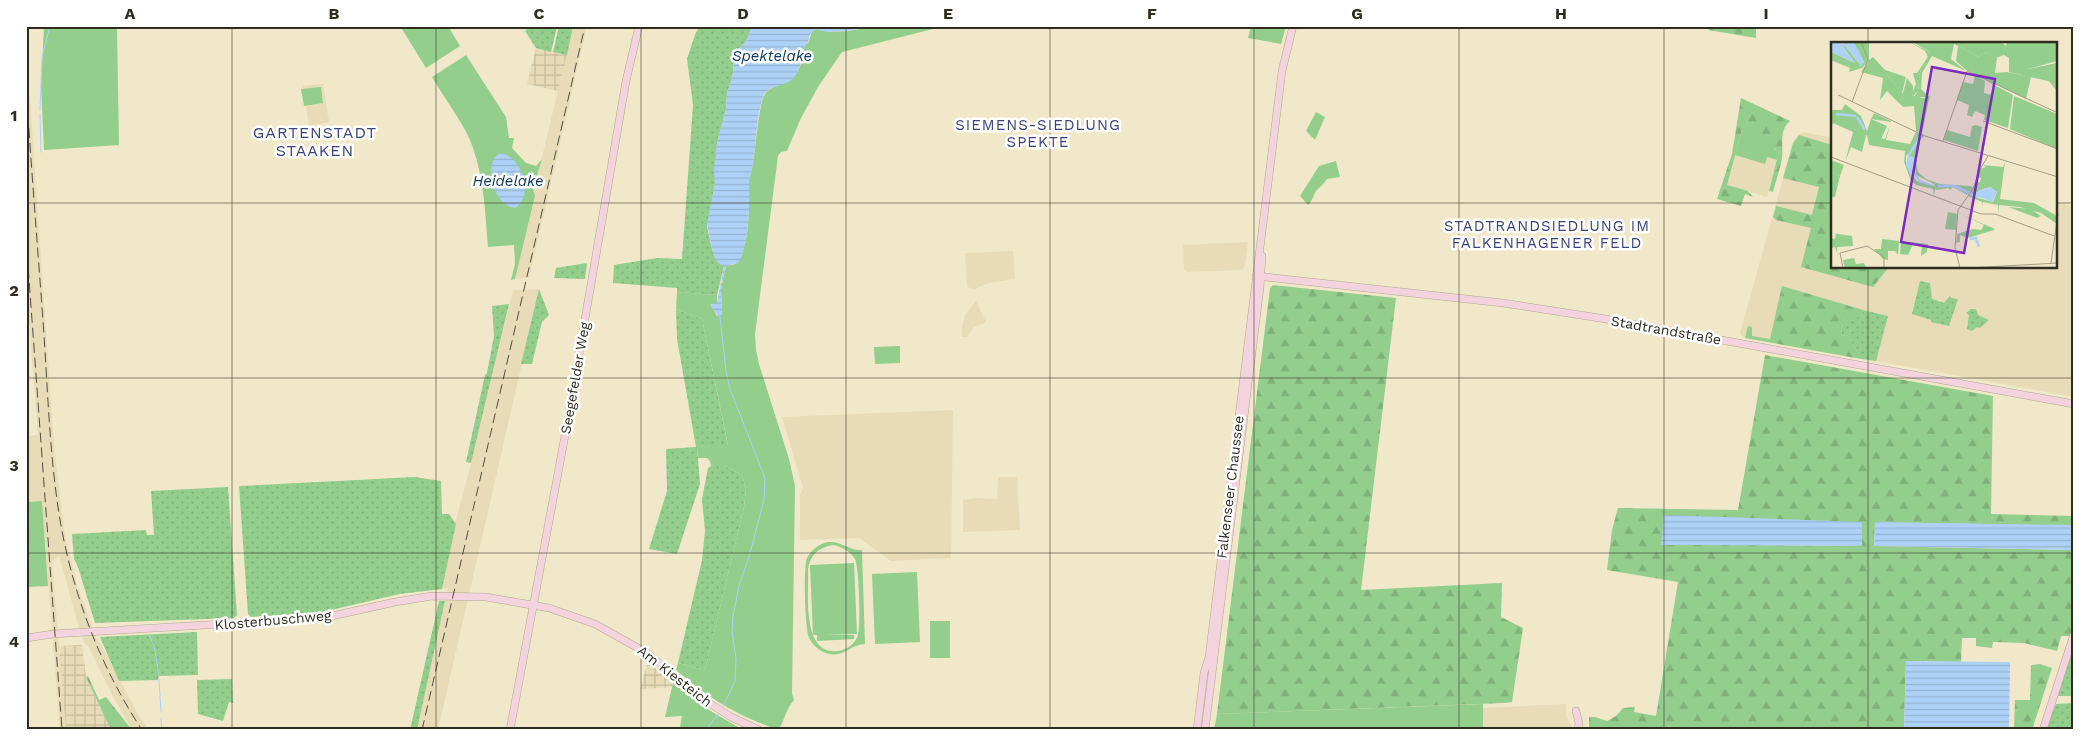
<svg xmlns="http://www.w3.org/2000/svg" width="2100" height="756" viewBox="0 0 2100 756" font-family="'Work Sans',sans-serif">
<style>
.built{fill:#e7dcb7}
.industrial{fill:url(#industrial-grid)}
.grass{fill:url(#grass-dots)}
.forest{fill:url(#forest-firs);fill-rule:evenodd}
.park{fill:#93ce8d;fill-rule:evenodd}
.water{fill:url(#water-rules)}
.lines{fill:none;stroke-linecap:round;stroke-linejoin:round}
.stream{stroke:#add1f7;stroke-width:1}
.secondary-casing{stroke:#b0a88b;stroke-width:8}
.secondary{stroke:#f3d3de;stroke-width:7}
.rail{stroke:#514d3e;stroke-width:1;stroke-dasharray:10 5;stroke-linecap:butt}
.grid{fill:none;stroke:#2f2c20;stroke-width:1;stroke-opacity:0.55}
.labels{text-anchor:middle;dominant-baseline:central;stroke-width:5;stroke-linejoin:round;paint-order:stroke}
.street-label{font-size:14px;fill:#2f2c20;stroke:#fff}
.water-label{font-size:15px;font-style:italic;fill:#0e3b62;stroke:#fff}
.neighbourhood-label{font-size:15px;letter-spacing:1px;fill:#39437e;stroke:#fff}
.quarter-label{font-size:16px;letter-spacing:1px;fill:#39437e;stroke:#fff}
.inset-river{fill:none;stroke:#add1f7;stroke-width:2.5}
.inset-road{fill:none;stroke:#a39d86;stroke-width:1}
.view{fill:#7b2cbf;fill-opacity:0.15;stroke:#7b2cbf;stroke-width:2.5}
.inset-edge{fill:none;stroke:#2f2c20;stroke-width:2.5}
.neatline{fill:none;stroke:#2f2c20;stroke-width:2}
.grid-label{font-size:16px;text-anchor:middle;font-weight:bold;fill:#2f2c20}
</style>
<defs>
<pattern id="industrial-grid" width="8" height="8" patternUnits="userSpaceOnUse" patternTransform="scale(1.25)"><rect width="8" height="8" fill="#e7dcb7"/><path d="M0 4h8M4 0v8" fill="none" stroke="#c6bd9d"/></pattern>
<pattern id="grass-dots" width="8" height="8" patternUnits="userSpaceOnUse" patternTransform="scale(1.25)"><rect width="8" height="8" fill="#93ce8d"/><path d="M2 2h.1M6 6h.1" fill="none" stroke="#7fb179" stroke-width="1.8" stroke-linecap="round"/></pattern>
<pattern id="forest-firs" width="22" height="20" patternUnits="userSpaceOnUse" patternTransform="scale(1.25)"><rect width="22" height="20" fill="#93ce8d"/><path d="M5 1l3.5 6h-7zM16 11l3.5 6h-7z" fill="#7fb179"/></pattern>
<pattern id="water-rules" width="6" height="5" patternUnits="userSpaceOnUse" patternTransform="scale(1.25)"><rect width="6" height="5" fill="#add1f7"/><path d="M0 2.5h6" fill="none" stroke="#95b4d3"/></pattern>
</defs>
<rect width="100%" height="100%" fill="#f1e8ca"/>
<!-- built -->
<g class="built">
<polygon points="573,26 587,26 529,278 515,279 535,196 533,189 540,166"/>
<polygon points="26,41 54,447 65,535 77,585 96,638 99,640 137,713 149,730 132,730 108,687 89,647 85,643 78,625 59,555 52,562 66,730 60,730 42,501 26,502 26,436 38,435 26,285"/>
<polygon points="323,84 329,122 309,126 303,86"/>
<polygon points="1804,132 1832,138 1832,268 2056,268 2056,202 2074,207 2074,397 1743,337 1740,333 1793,143 1798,135"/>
<polygon points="1735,155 1765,163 1766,157 1777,160 1767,197 1727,185"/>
<polygon points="1248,242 1245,266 1242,270 1187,272 1184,269 1183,245"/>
<polygon points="1013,251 1015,279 989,283 974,289 967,287 965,253"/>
<polygon points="539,289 438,730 417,730 448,588 442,589 455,524 471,463 513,290"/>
<polygon points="976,301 986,322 974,327 967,337 962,337 962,327 965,315"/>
<polygon points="953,410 951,558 891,561 859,538 800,540 800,495 803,488 782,417"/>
<polygon points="998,477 1017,477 1020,530 963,532 963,500 977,498 997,499"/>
<polygon points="1566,704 1566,715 1573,730 1483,730 1483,708"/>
</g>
<!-- industrial -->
<g class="industrial">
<polygon points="536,48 567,55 558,91 527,84"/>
<polygon points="82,645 86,677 111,730 66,730 59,646"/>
<polygon points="651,664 673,683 672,687 640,689 647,665"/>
</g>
<!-- grass -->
<g class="grass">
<polygon points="532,26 541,29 542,26 557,27 551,52 536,48 525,31"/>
<polygon points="559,26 573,26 567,55 553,52"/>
<polygon points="701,26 757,26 751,29 746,41 735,54 732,79 727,93 726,109 717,143 715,184 707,227 713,253 717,261 724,266 717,295 677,292 677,288 613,283 614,265 657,258 682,259 693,105 687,59 696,32"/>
<polygon points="587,263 585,279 554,278 556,268"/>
<polygon points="1920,281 1930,283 1932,299 1944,303 1950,296 1951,298 1958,299 1949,326 1931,322 1931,320 1912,314"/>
<polygon points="539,289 549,315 542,322 532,364 521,364"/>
<polygon points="509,304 471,463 466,462 485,375 487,373 494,336 492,306"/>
<polygon points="676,309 702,319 728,446 697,447 700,484 677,554 649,549 667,491 666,449 696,447 677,339"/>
<polygon points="1971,309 1976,309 1978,315 1989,320 1980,328 1977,327 1972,331 1967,329 1969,315 1966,313"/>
<polygon points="1863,310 1888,316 1876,361 1861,359 1848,336 1841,335 1844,317 1861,316"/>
<polygon points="711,466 725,466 742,475 746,489 744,507 705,670 678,663 702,560 705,531 702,499 708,468"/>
<polygon points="415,477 441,481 442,514 449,514 456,524 442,589 400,594 318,613 251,617 248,614 239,486"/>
<polygon points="228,487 237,615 234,618 95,623 78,567 74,559 72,534 146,530 147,535 154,535 151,491"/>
<polygon points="439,601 445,601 417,730 410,730"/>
<polygon points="197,632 198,675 159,676 158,680 119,681 100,637"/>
<polygon points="2074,646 2074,696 2058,696"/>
<polygon points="232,679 233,703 229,702 223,721 198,714 197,680"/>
<polygon points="2074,703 2074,730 2045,730 2056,704"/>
</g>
<!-- forest -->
<g class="forest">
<polygon points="1719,26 1756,26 1756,38 1708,30"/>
<path d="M1741,98L1790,121C1778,131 1784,147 1782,158C1780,169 1776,181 1773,192L1769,191L1779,151L1742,130L1727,185L1748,191L1753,197L1745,194L1741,206L1717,199L1732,154Z"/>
<polygon points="1799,135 1832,145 1832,268 1888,268 1873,287 1801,267 1811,228 1776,220 1773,217 1776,206 1812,215 1819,187 1783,178 1793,143"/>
<polygon points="1273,285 1396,298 1361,590 1502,583 1501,617 1523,628 1512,702 1504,703 1217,714 1270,288"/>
<polygon points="1782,286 1863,310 1861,316 1850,320 1844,317 1841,335 1848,336 1861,359 1745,338 1748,326 1752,327 1752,336 1770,339"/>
<path d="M1765,355L1993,396L1991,514L2074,516V526L1875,522L1874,546L2071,550L2074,547V629L2071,636H2061L2057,651L2024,643L1993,642L1992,648L1976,646V638H1962L1961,662L1906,661L1904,730H1589V717H1595L1607,721L1616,716L1623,708L1635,707L1634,712L1656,716L1678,582L1607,570L1612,530L1618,508L1738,510ZM1862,522V546L1661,544Z"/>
<polygon points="2040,664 2052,668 2032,730 2014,730 2015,700 2030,700 2031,665"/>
<polygon points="88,676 99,700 106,697 132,730 111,730 86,677"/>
</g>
<!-- park -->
<g class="park">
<polygon points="44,26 117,26 119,145 44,150 41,86"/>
<polygon points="400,26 448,26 460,46 426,68"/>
<path d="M873,26H945L842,52L818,87L801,118L787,151L781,152L778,156L755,334L756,350L759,364L789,459L795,486L792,693L794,700C786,709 785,719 779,729H776C734,714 710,699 676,670L678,663L705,670L744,507L746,489L742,475L725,466H711L710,461L707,458H698L697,447L728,445L702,319L676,309L677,292L717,295V304H711L717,316H722L721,289L726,266L736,264C752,242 748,206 749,180C749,176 752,172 752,169C756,146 757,123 762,101C766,84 786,86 796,74C802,67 803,53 805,44H808L812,31L816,29C836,34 854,31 873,26Z"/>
<polygon points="1251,26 1286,26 1281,44 1248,38"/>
<path d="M466,55L506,117L509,138H514L512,148L526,163L536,166L542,159L533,189L535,196L515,279L511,280L515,264L514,245L488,247C485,211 484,174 470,140C460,118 444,98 432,77Z"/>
<polygon points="321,87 323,103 304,106 301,89"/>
<polygon points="1316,112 1325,117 1315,140 1306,131"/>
<polygon points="1742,130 1776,140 1774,149 1779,150 1777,160 1767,157 1765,164 1735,155"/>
<path d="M1336,161L1340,177L1327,179C1324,184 1319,187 1316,191C1313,197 1312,201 1308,205L1300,196L1319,166Z"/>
<polygon points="900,346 900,363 875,364 874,347"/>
<polygon points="42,501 48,586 26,587 26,502"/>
<path d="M828,542C842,541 849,551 862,550L865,644C851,644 843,659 826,653C819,651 813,645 809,638C805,628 803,568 807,558C812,549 819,544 828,542ZM833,545C842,547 850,551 855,559C859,567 861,627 858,635C855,644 847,650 838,651C801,656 809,592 808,569C810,555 819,547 833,545Z"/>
<polygon points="854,563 857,634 824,635 854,635 854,639 817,641 817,635 813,635 810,565"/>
<polygon points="917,572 920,642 875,644 872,574"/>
<rect x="930" y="621" width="20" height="37"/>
<polygon points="673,683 702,706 743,730 663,730 663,728 680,727 682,716 665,717"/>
<polygon points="1483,704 1483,730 1214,730 1217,714"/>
</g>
<!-- water -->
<g class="water">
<path d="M757,26H873L847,31L827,32L815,29L809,36L808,44L805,45C802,58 800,78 786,83C778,86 770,87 764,94C755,118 757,145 752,170C752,174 749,177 749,181C750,199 749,250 738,263L726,266L721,289L722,316L719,317L710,305L717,303L724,266L718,263L713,253L707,224L715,184L714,171L717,142L726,109L727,93L732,79L735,54L746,41L751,29Z"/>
<path d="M500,153C522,156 535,196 515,208C493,206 482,163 500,153Z"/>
<polygon points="1664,515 1862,522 1862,546 1661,545"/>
<polygon points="1875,522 2073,525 2074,547 2072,550 1874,546"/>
<polygon points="1906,661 2010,662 2009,730 1904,730"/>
</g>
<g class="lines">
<!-- stream -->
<g class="stream">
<polyline points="40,110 42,57 50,26"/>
<polyline points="40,114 41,152"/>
<polyline points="720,316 726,372 730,389 765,478 764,500 749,557 739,586 733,616 732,631 736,659 735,681 723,707"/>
<polyline points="150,636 155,650 159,676"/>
<polyline points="159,680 161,712"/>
<polyline points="161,719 162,730"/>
<polyline points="706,730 719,713"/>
</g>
<defs>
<g id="secondary">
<polyline points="1256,276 1503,303 1606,319 2074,404"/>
<polyline points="26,638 53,634 291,620 332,616 395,602 432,596 486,597 549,608 595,624 647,653 706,701 731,717 759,730"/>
<polyline points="1576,711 1579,723 1578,730"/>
<polyline points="510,730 564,441 626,81 639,26"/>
<polyline points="1197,730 1204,673 1209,657 1282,71 1293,26"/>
<polyline points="1205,730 1260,288 1262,256"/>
<polyline points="2043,730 2074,634"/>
</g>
</defs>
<!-- secondary casing -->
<use href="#secondary" class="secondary-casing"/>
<!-- secondary -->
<use href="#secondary" class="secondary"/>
<!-- rail -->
<g class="rail">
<path d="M26,83C31,167 38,251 44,335C48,397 50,459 60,520C73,595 100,666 142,730"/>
<polyline points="26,238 62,730"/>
<polyline points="422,730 585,26"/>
</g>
</g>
<!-- grid -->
<path class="grid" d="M232,26V730M436,26V730M641,26V730M846,26V730M1050,26V730M1254,26V730M1459,26V730M1664,26V730M1868,26V44M26,203H1832M2056,203H2074M1868,268V730M26,378H2074M26,553H2074"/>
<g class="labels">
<!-- street labels -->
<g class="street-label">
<text transform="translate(1666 330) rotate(10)">Stadtrandstraße</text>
<text transform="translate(575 378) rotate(-80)">Seegefelder Weg</text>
<text transform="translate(1230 487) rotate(-83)">Falkenseer Chaussee</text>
<text transform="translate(273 620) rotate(-5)">Klosterbuschweg</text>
<text transform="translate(675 676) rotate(38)">Am Kiesteich</text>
</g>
<!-- water labels -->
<g class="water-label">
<text x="772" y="56">Spektelake</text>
<text x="508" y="181">Heidelake</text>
</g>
<!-- neighbourhood labels -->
<g class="neighbourhood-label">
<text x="1038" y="125">SIEMENS-SIEDLUNG<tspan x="1038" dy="17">SPEKTE</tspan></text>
<text x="1547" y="226">STADTRANDSIEDLUNG IM<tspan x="1547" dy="17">FALKENHAGENER FELD</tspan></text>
</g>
<!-- quarter labels -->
<g class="quarter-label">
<text x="315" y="132">GARTENSTADT<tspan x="315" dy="18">STAAKEN</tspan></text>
</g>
</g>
<!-- overview -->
<g transform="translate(1831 42)">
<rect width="226" height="226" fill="#f1e8ca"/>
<path d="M79,0L99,10L96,19L89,30L87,49L82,54L98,57L91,92L85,89L83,64L72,65L56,49L49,58L52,36L30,30L36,21L53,29L72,52L70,59L81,61L80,53L85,42L82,31H86L97,15L94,9ZM127,4L148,15L154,10L166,16L164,31L176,30L200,35L195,57L135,28L125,19ZM43,71L60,79L55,98L79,102L85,90L90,92L82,108L75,114V123L86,139L105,144L103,153L102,147L85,143L80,139L73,120L74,109L38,103L36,93L54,97L60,80L40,77ZM0,130L9,134L4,155H0ZM177,165L199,167L210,174L206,176ZM117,170L126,172L125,188L114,187ZM127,171L164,187L163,188L137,196L129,193V200L125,201L126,192L142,187L150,188L153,183ZM1,191L21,194L22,204L6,205V211L4,205L0,206V196L4,197L5,192ZM51,197L68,199L67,213L64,209H57V218L52,217L43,207H50ZM70,199L97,202L96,210L90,214L91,203L82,202L77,213L69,212Z" fill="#93ce8d"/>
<path d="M9,0L15,5L30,24L33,20L22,0H38V18L42,15L54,28L75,35L71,51L53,29L39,25L36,20L31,26L18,30L19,26L0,18V10L24,21ZM82,0H170L175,4L176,0H226V19L197,27L226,21V49L218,39L178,30V16L173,13L165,16L154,10L148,15L123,2L120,17L135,29L101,14L91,31L90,47L99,55L98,58L94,55H83L87,49L89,30L99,10ZM144,33L154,39L153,51L161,53L163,44L156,39L182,53L177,86L153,78L154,73L144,69L141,75L136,73L138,63L126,58L132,40L142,42ZM76,36L82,44L81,62L70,59ZM145,83L151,85L147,109L113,98L116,88L139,95L141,84Z" fill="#93ce8d"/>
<path d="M34,25L53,29L70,54L64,57L56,48L52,33L45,29L34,31Z" fill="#93ce8d"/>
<path d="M183,54L226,72V107L179,87Z" fill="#93ce8d"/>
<path d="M226,21V49L218,39L190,33L194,29ZM14,62L30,74L36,89L40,77L56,84L50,97L35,93L31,110L20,105L14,120L22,90L2,81L0,84V68H11ZM90,92L93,94L87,100L84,115L87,130L95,137L109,142L140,144L142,146L136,153L122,145L119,148L118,146L105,148L103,142L85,133L83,116L77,113ZM0,118L13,123L9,134L0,130ZM174,120L169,157L203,161L226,174V182L210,171L189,165L168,163L167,172V163L152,160L151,163V160L137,154L145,140H149L150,136L146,135L149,127L155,125L152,123L172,125ZM159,145L166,150L162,160L147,156L146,152L149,148ZM23,216L25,222L33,221L35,226H14L12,218Z" fill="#93ce8d" fill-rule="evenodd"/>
<path d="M0,0H9L24,21L0,10ZM11,0H22L26,6L33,20L30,24ZM77,113L83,116L85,132L89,138L107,145L89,141L83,133L80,134L75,123ZM159,145L166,150L161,160L145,154V150Z" fill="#add1f7"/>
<path class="inset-river" d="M5,72L25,74M26,75L34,88M78,113L90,93M107,144H123L147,155M139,197L145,196L148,205"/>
<path class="inset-road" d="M7,53L94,94L227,135M21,60L37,17L30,0M152,79L227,107M112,99L136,29L227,71M0,115L150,172H164L223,194M220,221L227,172M12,226L9,211L36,204L53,215V226M129,226L124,206L127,168L142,147L148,129L157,114M137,226L227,221"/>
<path class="view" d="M101,25L164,37L133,211L70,200Z"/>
<rect width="226" height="226" class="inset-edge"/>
</g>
<!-- border -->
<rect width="2100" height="756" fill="none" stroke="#ffffff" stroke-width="55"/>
<rect x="28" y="28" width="2044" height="700" class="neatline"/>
<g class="grid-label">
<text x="130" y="19">A</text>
<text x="334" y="19">B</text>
<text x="539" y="19">C</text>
<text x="743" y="19">D</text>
<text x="948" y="19">E</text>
<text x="1152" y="19">F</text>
<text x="1357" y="19">G</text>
<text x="1561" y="19">H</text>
<text x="1766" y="19">I</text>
<text x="1970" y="19">J</text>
<text x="14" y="121">1</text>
<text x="14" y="296">2</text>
<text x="14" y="471">3</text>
<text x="14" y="647">4</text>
</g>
</svg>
